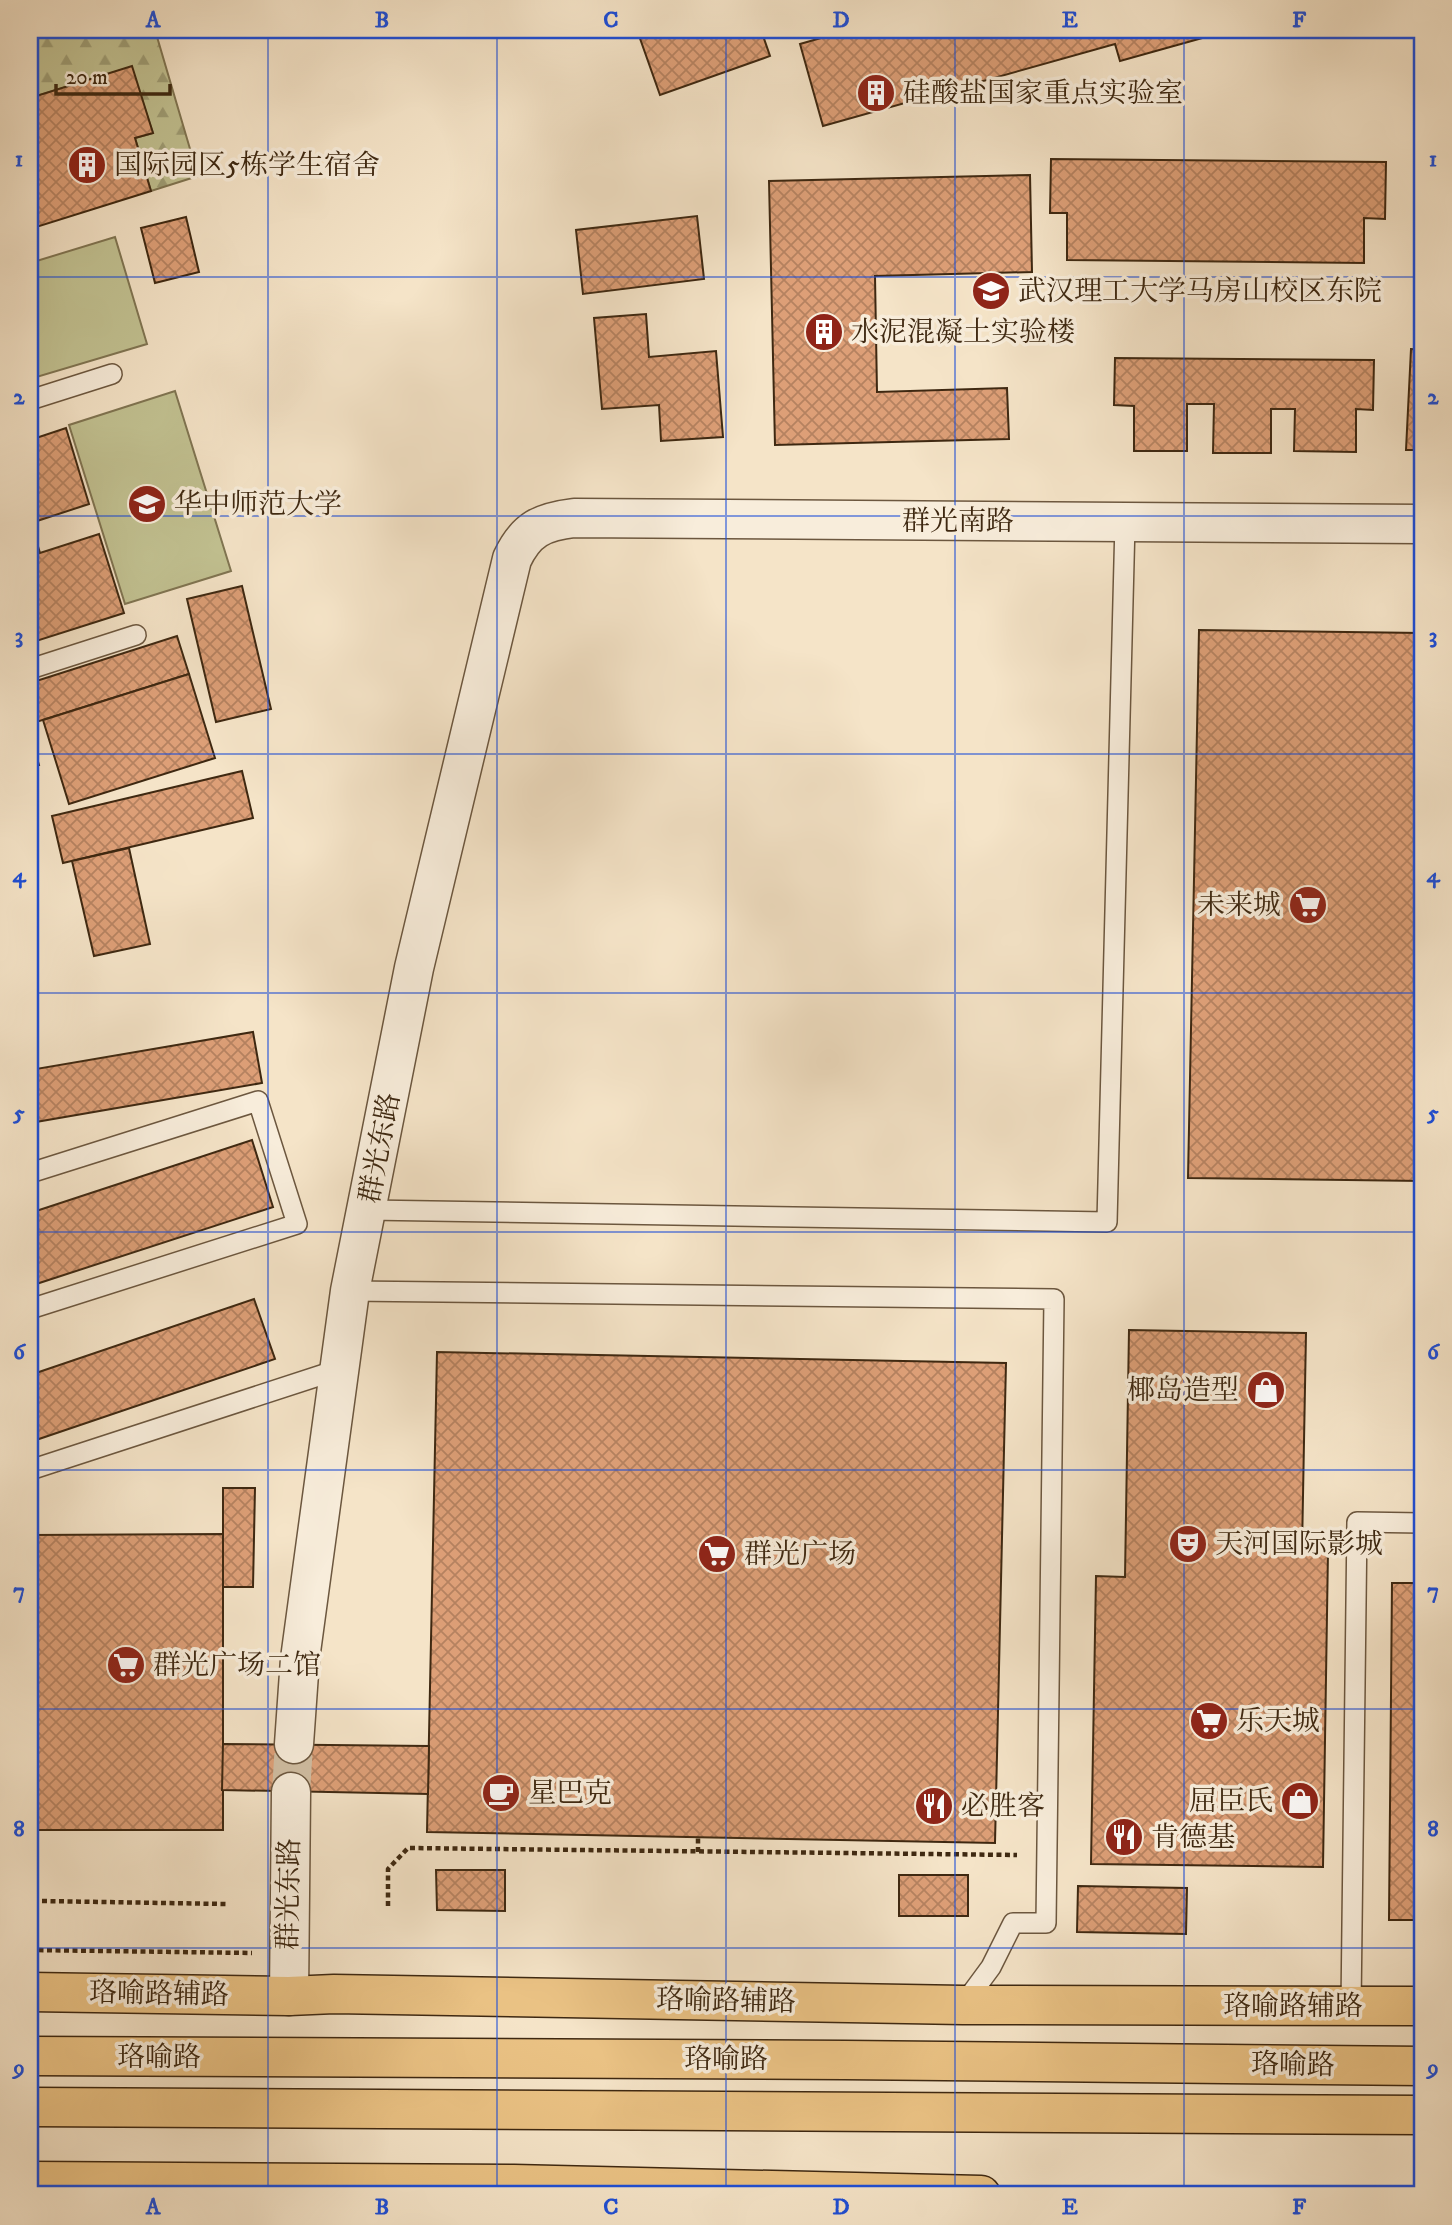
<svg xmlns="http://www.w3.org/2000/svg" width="1452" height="2225" viewBox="0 0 1452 2225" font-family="'IM FELL DW Pica','Noto Serif SC',serif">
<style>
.green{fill:#c2c292;stroke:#807552;stroke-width:2}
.forest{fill:url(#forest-firs);stroke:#807552;stroke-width:2}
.building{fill:url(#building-cross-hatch);stroke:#3e2811;stroke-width:2}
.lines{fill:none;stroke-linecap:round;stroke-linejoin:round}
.minor-tunnel{stroke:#d0bea3;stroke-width:38;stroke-dasharray:38 19;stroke-linecap:butt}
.service-casing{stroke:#6c573f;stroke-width:22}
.minor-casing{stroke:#6c573f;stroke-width:41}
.primary-casing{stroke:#3e2811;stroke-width:41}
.trunk-casing{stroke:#3e2811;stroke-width:41}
.path{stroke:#3e2811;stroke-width:4.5;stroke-dasharray:5 3.5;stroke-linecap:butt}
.service{stroke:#f8eddb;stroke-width:19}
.minor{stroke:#f8eddb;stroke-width:38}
.primary{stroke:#eac284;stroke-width:38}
.trunk{stroke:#eac284;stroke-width:38}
.grid{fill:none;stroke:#1d4ed8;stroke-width:2;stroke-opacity:0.55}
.labels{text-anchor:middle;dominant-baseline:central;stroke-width:7;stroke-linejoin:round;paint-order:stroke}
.poi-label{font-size:28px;fill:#3e2811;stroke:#f8eddb;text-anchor:start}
.street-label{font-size:28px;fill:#3e2811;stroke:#f8eddb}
.neatline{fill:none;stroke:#1d4ed8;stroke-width:2.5}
.grid-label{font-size:23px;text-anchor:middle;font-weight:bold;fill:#1d4ed8}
</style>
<defs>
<pattern id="forest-firs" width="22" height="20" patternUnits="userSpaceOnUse" patternTransform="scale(1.75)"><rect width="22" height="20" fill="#c2c292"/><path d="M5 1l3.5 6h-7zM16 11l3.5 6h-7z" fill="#9f9e76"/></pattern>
<pattern id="building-cross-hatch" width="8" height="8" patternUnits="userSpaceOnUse" patternTransform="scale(1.75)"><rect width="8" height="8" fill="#dd9f77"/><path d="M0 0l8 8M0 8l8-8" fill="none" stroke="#b58260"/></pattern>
</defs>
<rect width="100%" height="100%" fill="#f5e4c8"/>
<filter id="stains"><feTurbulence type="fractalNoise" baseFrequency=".00286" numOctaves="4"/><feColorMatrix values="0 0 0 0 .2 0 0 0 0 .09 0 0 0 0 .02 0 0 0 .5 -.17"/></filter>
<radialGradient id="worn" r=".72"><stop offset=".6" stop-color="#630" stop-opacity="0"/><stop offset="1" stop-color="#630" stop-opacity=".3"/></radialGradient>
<!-- green -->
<g class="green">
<polygon points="115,237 147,344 30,379 30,263"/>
<polygon points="175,391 231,571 125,604 69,425"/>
</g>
<!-- forest -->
<polygon class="forest" points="30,30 155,30 198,176 151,191 135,138 153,133 131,67 30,98"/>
<!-- building -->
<g class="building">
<polygon points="637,30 761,30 770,56 660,95"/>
<polygon points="849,30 1231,30 1120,61 1115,44 823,126 800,44"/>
<polygon points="132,66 153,133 135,138 151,191 30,229 30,98"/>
<polygon points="1051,159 1386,162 1385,219 1364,218 1364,263 1067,260 1067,213 1050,213"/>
<polygon points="1030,175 1032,272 875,276 877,392 1007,388 1009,439 775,445 769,181"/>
<polygon points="697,216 704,279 583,294 576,230"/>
<polygon points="186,217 199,272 155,283 141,228"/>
<polygon points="646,314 649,357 716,351 723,437 661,441 659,405 602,409 594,318"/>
<polygon points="1411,349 1422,350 1422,450 1406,450"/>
<polygon points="1115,358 1374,360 1373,410 1356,409 1356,452 1294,451 1295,409 1271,409 1271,453 1213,453 1214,404 1187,404 1187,451 1134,451 1134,406 1114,405"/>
<polygon points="66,428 89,504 31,523 40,553 99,534 124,613 30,643 30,440"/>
<polygon points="242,586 271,709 216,722 187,599"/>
<polygon points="1199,630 1422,633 1422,1181 1188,1178"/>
<polygon points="177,636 189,674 30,724 30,683"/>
<polygon points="189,674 215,758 69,804 43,720"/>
<polygon points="30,734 39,765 30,768"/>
<polygon points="242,771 253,818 63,863 52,816"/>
<polygon points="129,848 150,944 94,956 72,861"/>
<polygon points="253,1032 262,1083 30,1123 30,1070"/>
<polygon points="252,1140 273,1207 30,1286 30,1213"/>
<polygon points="254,1299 275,1359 30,1442 30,1375"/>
<polygon points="1129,1330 1306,1333 1302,1550 1328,1551 1323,1867 1091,1864 1096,1576 1125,1577"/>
<polygon points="437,1352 1006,1363 995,1843 427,1832"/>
<polygon points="223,1488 255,1488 253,1587 223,1587"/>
<polygon points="223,1534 223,1830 30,1830 30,1535"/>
<polygon points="1392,1583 1422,1583 1422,1920 1389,1920"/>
<polygon points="223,1744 429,1746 428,1794 222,1790"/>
<polygon points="436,1870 505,1870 505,1911 437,1910"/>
<rect x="899" y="1875" width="69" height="41"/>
<polygon points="1078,1886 1187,1888 1186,1934 1077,1932"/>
</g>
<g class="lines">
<!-- minor-tunnel -->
<polyline class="minor-tunnel" points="291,1792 294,1744"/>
<defs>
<g id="service">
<polyline points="30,400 112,374"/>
<polyline points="30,669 136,635"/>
<polyline points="30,1173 258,1101 297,1224 30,1309"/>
<polyline points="368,1210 1107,1222 1125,523"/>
<polyline points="350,1291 1054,1299 1046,1923 1013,1923 991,1967 963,2005"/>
<polyline points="30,1470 340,1369"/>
<polyline points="1351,2006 1357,1522 1422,1523"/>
</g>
<g id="minor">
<path d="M294,1744L300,1659L350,1291L414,968L512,559C526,529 542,522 574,518L1422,524"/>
<polyline points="289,1996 291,1792"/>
</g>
<g id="primary">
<polyline points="30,1992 289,1996 334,1994 963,2005 1422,2006"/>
<polyline points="30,2181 514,2184 981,2195"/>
</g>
<g id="trunk">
<polyline points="30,2056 845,2060 1422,2066"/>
<polyline points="30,2107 1422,2115"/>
</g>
</defs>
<!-- service casing -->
<use href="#service" class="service-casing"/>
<!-- minor casing -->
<use href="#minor" class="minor-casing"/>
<!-- primary casing -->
<use href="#primary" class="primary-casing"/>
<!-- trunk casing -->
<use href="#trunk" class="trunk-casing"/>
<!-- path -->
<g class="path">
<polyline points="698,1852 698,1837"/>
<polyline points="42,1901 226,1904"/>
<polyline points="388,1906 388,1869 408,1848 1017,1855"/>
<polyline points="30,1950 252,1953"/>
</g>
<!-- service -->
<use href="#service" class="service"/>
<!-- minor -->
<use href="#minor" class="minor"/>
<!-- primary -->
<use href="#primary" class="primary"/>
<!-- trunk -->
<use href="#trunk" class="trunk"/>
</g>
<!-- grid -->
<path class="grid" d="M268,30V2195M497,30V2195M726,30V2195M955,30V2195M1184,30V2195M30,277H1422M30,516H1422M30,754H1422M30,993H1422M30,1232H1422M30,1470H1422M30,1709H1422M30,1948H1422"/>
<!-- icons -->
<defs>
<symbol id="building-disc" viewBox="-11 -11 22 22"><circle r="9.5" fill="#8f2418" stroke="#f8eddb"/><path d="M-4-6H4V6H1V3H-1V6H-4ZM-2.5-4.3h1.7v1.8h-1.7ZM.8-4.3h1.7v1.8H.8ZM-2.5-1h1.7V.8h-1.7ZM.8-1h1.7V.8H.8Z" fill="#fff"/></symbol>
<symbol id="university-disc" viewBox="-11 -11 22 22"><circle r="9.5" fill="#8f2418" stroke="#f8eddb"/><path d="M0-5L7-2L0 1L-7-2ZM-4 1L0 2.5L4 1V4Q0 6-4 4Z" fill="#fff"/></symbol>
<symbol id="supermarket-disc" viewBox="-11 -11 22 22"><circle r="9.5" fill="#8f2418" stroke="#f8eddb"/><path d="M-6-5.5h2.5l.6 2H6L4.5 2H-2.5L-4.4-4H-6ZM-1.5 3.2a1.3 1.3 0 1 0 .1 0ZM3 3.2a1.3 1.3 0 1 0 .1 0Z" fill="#fff"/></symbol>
<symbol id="shop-disc" viewBox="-11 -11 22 22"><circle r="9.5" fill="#8f2418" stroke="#f8eddb"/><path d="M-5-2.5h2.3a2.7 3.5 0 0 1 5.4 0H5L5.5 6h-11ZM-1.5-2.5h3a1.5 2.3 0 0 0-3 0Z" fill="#fff"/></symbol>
<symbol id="theatre-disc" viewBox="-11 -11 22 22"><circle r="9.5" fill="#8f2418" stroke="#f8eddb"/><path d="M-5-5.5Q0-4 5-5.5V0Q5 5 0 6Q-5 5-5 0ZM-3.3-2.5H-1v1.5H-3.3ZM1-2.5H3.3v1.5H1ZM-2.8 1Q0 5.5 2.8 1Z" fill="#fff"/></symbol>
<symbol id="cafe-disc" viewBox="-11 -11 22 22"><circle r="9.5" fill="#8f2418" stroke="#f8eddb"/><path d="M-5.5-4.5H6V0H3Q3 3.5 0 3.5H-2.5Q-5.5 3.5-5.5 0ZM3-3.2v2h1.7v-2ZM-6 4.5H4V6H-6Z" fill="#fff"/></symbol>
<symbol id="restaurant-disc" viewBox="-11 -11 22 22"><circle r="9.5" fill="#8f2418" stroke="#f8eddb"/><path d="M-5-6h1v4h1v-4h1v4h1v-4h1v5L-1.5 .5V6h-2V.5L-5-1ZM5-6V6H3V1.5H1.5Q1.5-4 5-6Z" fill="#fff"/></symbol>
</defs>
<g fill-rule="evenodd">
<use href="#building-disc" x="854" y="71" width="44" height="44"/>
<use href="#building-disc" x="65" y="143" width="44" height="44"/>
<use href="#university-disc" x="969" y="269" width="44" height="44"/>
<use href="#building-disc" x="802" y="310" width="44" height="44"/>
<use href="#university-disc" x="125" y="482" width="44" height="44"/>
<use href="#supermarket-disc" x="1286" y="883" width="44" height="44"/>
<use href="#shop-disc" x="1244" y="1368" width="44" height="44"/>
<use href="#theatre-disc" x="1166" y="1522" width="44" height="44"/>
<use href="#supermarket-disc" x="695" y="1532" width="44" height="44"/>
<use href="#supermarket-disc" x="104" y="1643" width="44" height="44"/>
<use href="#supermarket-disc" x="1187" y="1699" width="44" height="44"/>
<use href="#cafe-disc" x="479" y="1771" width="44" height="44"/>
<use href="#shop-disc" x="1278" y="1779" width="44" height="44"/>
<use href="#restaurant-disc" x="912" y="1784" width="44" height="44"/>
<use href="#restaurant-disc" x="1102" y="1815" width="44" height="44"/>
</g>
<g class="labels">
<!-- poi labels -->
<g class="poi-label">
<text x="903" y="93">硅酸盐国家重点实验室</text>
<text x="114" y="165">国际园区5栋学生宿舍</text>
<text x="1018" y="291">武汉理工大学马房山校区东院</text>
<text x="851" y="332">水泥混凝土实验楼</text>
<text x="174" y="504">华中师范大学</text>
<text x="1281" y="905" text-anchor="end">未来城</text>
<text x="1239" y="1390" text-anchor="end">椰岛造型</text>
<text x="1215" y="1544">天河国际影城</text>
<text x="744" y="1554">群光广场</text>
<text x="153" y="1665">群光广场二馆</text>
<text x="1236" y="1721">乐天城</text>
<text x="528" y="1793">星巴克</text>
<text x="1273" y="1801" text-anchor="end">屈臣氏</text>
<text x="961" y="1806">必胜客</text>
<text x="1151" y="1837">肯德基</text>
</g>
<!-- street labels -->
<g class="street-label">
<text x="958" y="521">群光南路</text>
<text transform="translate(380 1148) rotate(-79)">群光东路</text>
<text transform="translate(289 1894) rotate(-89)">群光东路</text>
<text transform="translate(159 1994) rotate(1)">珞喻路辅路</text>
<text transform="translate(726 2001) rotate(1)">珞喻路辅路</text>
<text x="1293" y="2006">珞喻路辅路</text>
<text x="159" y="2057">珞喻路</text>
<text x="726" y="2059">珞喻路</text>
<text transform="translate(1293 2065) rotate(1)">珞喻路</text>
</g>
</g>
<!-- margin -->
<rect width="1452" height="2225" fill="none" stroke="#f5e4c8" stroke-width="77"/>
<!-- scale -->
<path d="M56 84v10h114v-10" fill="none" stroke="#3e2811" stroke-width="3.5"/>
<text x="66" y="84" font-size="21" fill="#3e2811" stroke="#f8eddb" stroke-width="5" paint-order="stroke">20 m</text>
<rect x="38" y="38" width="1376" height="2148" class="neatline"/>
<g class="grid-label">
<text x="153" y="27">A</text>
<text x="382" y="27">B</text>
<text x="611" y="27">C</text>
<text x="841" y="27">D</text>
<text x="1070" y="27">E</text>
<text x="1299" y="27">F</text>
<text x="19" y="166">1</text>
<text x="1433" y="166">1</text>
<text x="19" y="404">2</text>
<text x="1433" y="404">2</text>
<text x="19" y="643">3</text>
<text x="1433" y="643">3</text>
<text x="19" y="882">4</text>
<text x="1433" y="882">4</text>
<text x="19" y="1120">5</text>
<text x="1433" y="1120">5</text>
<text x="19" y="1359">6</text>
<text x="1433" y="1359">6</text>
<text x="19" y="1598">7</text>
<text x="1433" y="1598">7</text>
<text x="19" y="1836">8</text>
<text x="1433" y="1836">8</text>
<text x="19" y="2075">9</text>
<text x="1433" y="2075">9</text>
<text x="153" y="2214">A</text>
<text x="382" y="2214">B</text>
<text x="611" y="2214">C</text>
<text x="841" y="2214">D</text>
<text x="1070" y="2214">E</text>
<text x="1299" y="2214">F</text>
</g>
<rect width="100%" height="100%" filter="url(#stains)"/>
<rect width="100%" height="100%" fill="url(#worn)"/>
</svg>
